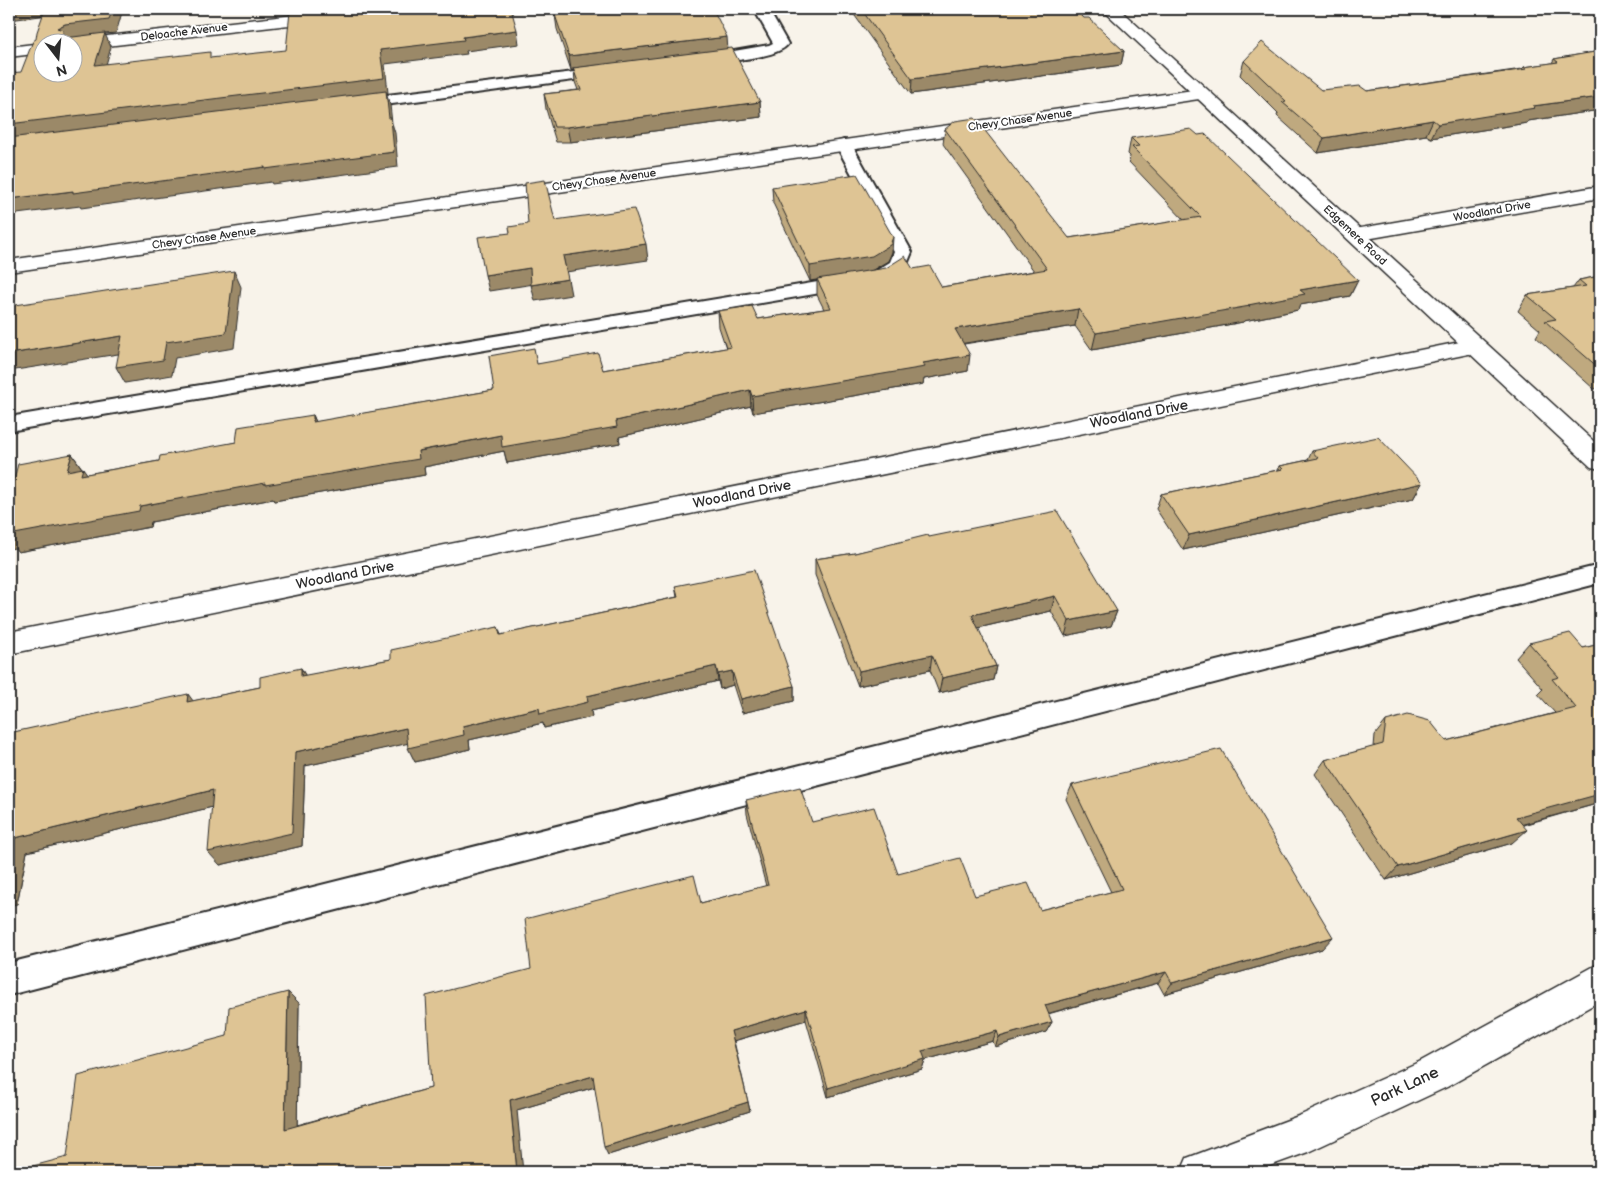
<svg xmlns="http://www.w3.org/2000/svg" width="1609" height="1181" viewBox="0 0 1609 1181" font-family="'Balsamiq Sans',sans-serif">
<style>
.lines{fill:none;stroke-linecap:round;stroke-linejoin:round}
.lane-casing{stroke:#2b2b2b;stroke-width:4}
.street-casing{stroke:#2b2b2b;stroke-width:3}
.secondary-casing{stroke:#2b2b2b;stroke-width:3}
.lane{fill:#fff;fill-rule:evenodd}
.street{fill:#fff;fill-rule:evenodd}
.secondary{fill:#fff;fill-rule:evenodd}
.wall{fill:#bfa97f;stroke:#2b2b2b}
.shaded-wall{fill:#9b8968;stroke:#2b2b2b}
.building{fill:#dec494;stroke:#2b2b2b;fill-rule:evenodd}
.labels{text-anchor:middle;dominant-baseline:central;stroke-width:4;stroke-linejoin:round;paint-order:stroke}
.far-street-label{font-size:11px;fill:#2b2b2b;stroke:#fff}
.street-label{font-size:14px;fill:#2b2b2b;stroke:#fff}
.near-street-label{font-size:16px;fill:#2b2b2b;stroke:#fff}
</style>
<rect width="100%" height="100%" fill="#f8f3ea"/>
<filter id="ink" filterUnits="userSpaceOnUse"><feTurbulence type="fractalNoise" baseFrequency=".02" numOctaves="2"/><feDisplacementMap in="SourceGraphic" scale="10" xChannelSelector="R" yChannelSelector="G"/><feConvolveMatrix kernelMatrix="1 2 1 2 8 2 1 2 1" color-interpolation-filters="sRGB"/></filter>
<g filter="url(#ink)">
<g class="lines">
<defs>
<g id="lane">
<path d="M754,9H768L788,44C778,59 723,61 704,64L699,63L697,60L699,57L769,45L773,43Z"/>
<polygon points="607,68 612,69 614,72 612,75 354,109 348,107 346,104 348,101 354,99"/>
<polygon points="844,140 850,142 852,145 912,252 905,269 885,282 9,431 9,417 872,273 890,262 894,252 836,145 838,142"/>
<polygon points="1600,565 1600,583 9,995 9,963"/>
</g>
<g id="street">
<polygon points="347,9 392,9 389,12 384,14 72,50 72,42 66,42 72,40"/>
<polygon points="42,43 42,53 9,57 9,47"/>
<polygon points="1200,89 1206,90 1208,94 1206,98 9,272 9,260"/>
<polygon points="1600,186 1600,198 1355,241 1348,239 1345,235 1348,231 1355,229"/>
<polygon points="1475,339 1483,341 1486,346 1483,351 9,654 9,632"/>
</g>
<g id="secondary">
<polygon points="1102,9 1119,9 1600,447 1600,469 1591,467"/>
<polygon points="1600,963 1600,1001 1447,1087 1308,1152 1253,1172 1181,1172 1187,1158 1301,1115 1421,1061"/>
</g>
</defs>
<!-- lane casing -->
<use href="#lane" class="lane-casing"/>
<!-- street casing -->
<use href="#street" class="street-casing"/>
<!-- secondary casing -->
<use href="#secondary" class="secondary-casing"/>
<!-- lane -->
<use href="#lane" class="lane"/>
<!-- street -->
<use href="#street" class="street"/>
<!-- secondary -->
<use href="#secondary" class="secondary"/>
</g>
<!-- wall -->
<g class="wall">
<polygon points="850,9 1074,9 1084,18 1124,51 1121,65 911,94"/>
<polygon points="555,15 727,48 760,102 761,117 570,142 556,142 546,109 544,94 578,90 575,82 574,70 571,70 557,29"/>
<polygon points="1600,51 1600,110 1528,121 1527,123 1431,138 1426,135 1318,153 1277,116 1278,113 1240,75 1244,61 1321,90 1367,91 1522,69 1524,67 1552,63 1554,59"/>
<polygon points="945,129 1069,238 1184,220 1129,162 1130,156 1128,154 1131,138 1358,280 1350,296 1300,305 1298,310 1244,321 1243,322 1092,350 1075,326 964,344 968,371 924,379 923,384 753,413 751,406 619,437 620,443 507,463 504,451 424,467 425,475 274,501 273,499 151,522 150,527 18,552 15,548 14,479 72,454 82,468 87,474 159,461 236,442 313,415 316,422 494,390 538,364 603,370 726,348 719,327 718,311 758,319 824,309 817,295 817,280 810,281 773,203 772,187 892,252 888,261 874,270 913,269 942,287 1034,271 943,144"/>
<polygon points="1600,276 1600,388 1594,389 1536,337 1540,330 1518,311 1527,295 1573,288 1579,280"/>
<polygon points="1312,451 1422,483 1413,499 1183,550 1156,509 1161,494 1278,470 1280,466 1308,460"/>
<polygon points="929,537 1117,611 1111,626 1065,636 1051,611 978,628 996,666 993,680 939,693 930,670 858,686 815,575 815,559 855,553"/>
<polygon points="675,586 794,686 794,701 742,713 733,685 720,689 718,681 591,711 592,717 544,728 543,723 469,740 470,749 415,762 407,743 305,766 302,846 220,865 212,807 27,852 17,904 9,733 193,701 260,687 301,668 305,676 391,659 498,627 501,635 677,597"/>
<polygon points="1529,643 1583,648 1600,644 1600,803 1523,825 1512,843 1386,880 1315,774 1325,760 1374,747 1375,735 1386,721 1446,741 1555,713 1538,694 1543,689 1516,658"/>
<polygon points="1072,785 1322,949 1164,994 1158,983 1048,1014 1052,1022 1046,1032 995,1047 993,1041 925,1060 922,1069 828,1097 806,1020 734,1041 750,1111 608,1155 595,1087 517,1110 67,1157 227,1036 299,1003 297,1125 431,1088 531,969 701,903 766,886 747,814 746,800 812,822 898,874 975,896 1040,910 1111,892 1066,799"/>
</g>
<!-- shaded-wall -->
<g class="shaded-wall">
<polygon points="9,9 53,9 56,14 9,20"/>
<polygon points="113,9 123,9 116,33 105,34 111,47 102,79 66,42 57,28 65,24"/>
<polygon points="295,9 333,9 296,13"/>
<polygon points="517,30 519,44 466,51 467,54 385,64 388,93 386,93 390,105 392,123 395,133 398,167 272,184 271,182 81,208 80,206 9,215 9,199 265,167 394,152 9,140 9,124 380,50 463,37"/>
<polygon points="727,37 728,51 573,68 574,70 571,70 569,56"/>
<polygon points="1124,51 1121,65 911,94 912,79"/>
<polygon points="1600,97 1600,110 1528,121 1527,123 1431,138 1438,124 1533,106"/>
<polygon points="760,102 761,117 570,142 567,127"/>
<polygon points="1433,120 1426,135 1318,153 1324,138"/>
<polygon points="893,237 892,252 888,261 871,271 810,281 810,266"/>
<polygon points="646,244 648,260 566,272 563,256"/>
<polygon points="530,268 534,284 489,291 485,275"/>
<polygon points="234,271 241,287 234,348 175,358 172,375 125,383 116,367 166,342"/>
<polygon points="568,279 571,295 535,301 531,285"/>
<polygon points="1358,280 1350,296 1300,305 1298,310 1244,321 1243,322 1092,350 1096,333 1248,305 1300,290"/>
<polygon points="1078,309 1075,326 953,345 955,329"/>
<polygon points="122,336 131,352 9,371 9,354"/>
<polygon points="970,355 968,371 924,379 923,384 753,413 752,396 923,363"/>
<polygon points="750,390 751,406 619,437 620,443 507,463 504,451 424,467 425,475 274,501 273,499 151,522 150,527 18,552 15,548 9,549 9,534 140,506 501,435 616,421"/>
<polygon points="313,415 320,431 313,422"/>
<polygon points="72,454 83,470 83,468 94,484 67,471"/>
<polygon points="1422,483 1413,499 1183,550 1189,535"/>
<polygon points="1055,596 1051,611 969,630 972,615"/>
<polygon points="1117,611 1111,626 1065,636 1069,621"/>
<polygon points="932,655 930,670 858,686 859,671"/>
<polygon points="716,666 718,681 591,711 592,717 544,728 543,723 469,740 470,749 415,762 408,748 463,726 539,708 587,696"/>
<polygon points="996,666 993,680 939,693 942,678"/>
<polygon points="301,668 310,683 301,676"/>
<polygon points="732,671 733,685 720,689 718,674"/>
<polygon points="794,686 794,701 742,713 741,699"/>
<polygon points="188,694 199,709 187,702"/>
<polygon points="406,728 414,742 305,766 302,846 220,865 208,852 295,752"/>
<polygon points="213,790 225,804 27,852 17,904 9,906 9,851 11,839"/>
<polygon points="1600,792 1600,803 1502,830 1516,817"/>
<polygon points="1527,830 1512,843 1386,880 1398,867"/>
<polygon points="1333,937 1322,949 1164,994 1172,983"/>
<polygon points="1166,972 1158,983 1039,1016 1045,1005"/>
<polygon points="288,992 299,1003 297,1137 285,1129"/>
<polygon points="806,1009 806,1020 733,1041 731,1031"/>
<polygon points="1052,1022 1046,1032 995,1047 999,1037"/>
<polygon points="997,1031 993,1041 925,1060 922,1069 828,1097 828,1088 922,1051"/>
<polygon points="593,1076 598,1086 517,1110 523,1172 517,1172 510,1100"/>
<polygon points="748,1102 750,1111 608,1155 604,1147"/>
</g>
<!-- building -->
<g class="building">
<path d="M45,9H113L109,19L65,24L57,28L63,30V36L65,38L105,33L95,65L210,52V58L286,50L290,12L321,9H511L517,30L463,37L464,40L380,50L384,78L9,124V73L21,72L33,41L36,39L37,32ZM42,42H72V72H42Z"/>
<polygon points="612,9 713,9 727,37 569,56 555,15"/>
<polygon points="861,9 1074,9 1084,18 1089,18 1124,51 912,79"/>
<polygon points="1262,42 1321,90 1360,86 1367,91 1527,69 1524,67 1558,62 1554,59 1600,51 1600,97 1533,106 1535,108 1438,124 1433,120 1324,138 1282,102 1286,101 1244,61"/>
<polygon points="732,48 760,102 567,127 554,127 544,94 581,90 573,68"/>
<polygon points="386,91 389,118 391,118 394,152 265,169 265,167 73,193 73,191 9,199 9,138"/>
<polygon points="975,118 1069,238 1201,217 1132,147 1139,146 1131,138 1191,129 1198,135 1205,134 1358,280 1300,290 1305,294 1248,305 1250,306 1096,333 1078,309 955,329 970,355 923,363 925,367 752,396 750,390 616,421 617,427 502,447 501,435 418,451 419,459 265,485 265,483 140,506 139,511 9,535 9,480 14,479 18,464 72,454 67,471 83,468 81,475 159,461 160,456 236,442 238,427 313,415 313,422 494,390 489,356 534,348 537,364 598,353 603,370 731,347 718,311 752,306 758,319 831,308 817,279 886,268 905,256 913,269 930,266 942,287 1047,269 945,129 955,121"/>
<polygon points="857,174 893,237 890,245 872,256 810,266 772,187"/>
<polygon points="545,180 555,220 634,209 646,244 563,256 568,279 531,285 530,268 485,275 478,237 510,233 509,227 528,224 525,183"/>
<polygon points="234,271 226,333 166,342 163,360 116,367 122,336 9,354 9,306"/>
<polygon points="1600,276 1600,369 1545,321 1556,319 1527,295 1586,286 1579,280"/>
<polygon points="1378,437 1422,483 1189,535 1161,494 1283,469 1280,466 1318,458 1312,451"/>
<polygon points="1057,511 1117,611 1069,621 1055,596 972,615 996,666 942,678 932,655 859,671 815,559 855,553 928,535 929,537"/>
<polygon points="754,570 794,686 741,699 732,671 718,674 716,666 587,696 588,702 540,714 539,708 463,726 464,735 408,748 406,728 295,752 292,833 208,852 213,790 11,839 9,851 9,733 188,694 187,702 260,687 260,677 301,668 301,676 391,659 391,650 498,627 500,635 678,597 675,586"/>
<polygon points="1570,633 1583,648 1600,644 1600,794 1516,817 1527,830 1398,867 1325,760 1383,744 1386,721 1408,715 1430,721 1446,741 1576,708 1552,679 1559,677 1529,643"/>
<polygon points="1221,749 1333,937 1172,983 1166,972 1045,1005 1052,1022 999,1037 997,1031 922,1051 925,1059 828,1088 806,1009 731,1031 748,1102 604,1147 593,1076 510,1100 517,1172 10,1172 67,1157 78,1076 227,1036 229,1007 288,992 285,1129 431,1088 426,996 531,969 525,919 694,875 701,903 768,885 746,800 800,787 812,822 874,807 898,874 960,858 975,896 1028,883 1040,910 1122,889 1072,785"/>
</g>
</g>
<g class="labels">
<!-- far-street labels -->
<g class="far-street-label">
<text transform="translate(184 32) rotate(-7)">Deloache Avenue</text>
<text transform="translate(1020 120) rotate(-8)">Chevy Chase Avenue</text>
<text transform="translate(604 180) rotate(-8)">Chevy Chase Avenue</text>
<text transform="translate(1492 211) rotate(-10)">Woodland Drive</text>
<text transform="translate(1355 235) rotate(43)">Edgemere Road</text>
<text transform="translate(204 238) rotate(-8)">Chevy Chase Avenue</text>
</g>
<!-- street labels -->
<g class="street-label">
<text transform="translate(1139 414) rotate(-11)">Woodland Drive</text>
<text transform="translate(742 494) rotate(-11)">Woodland Drive</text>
<text transform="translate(345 575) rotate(-11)">Woodland Drive</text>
</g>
<!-- near-street labels -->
<g class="near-street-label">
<text transform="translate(1405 1087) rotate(-25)">Park Lane</text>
</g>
</g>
<!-- margin -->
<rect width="1609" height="1181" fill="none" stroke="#fff" stroke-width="30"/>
<rect x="15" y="15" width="1579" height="1151" fill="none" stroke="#2b2b2b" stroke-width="2" filter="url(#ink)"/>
<!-- north arrow -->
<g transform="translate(58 58) rotate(164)"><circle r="24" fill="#ffffff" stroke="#aaaaaa"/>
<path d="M0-4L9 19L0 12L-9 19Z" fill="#2b2b2b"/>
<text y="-8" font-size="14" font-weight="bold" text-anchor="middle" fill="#2b2b2b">N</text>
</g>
</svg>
